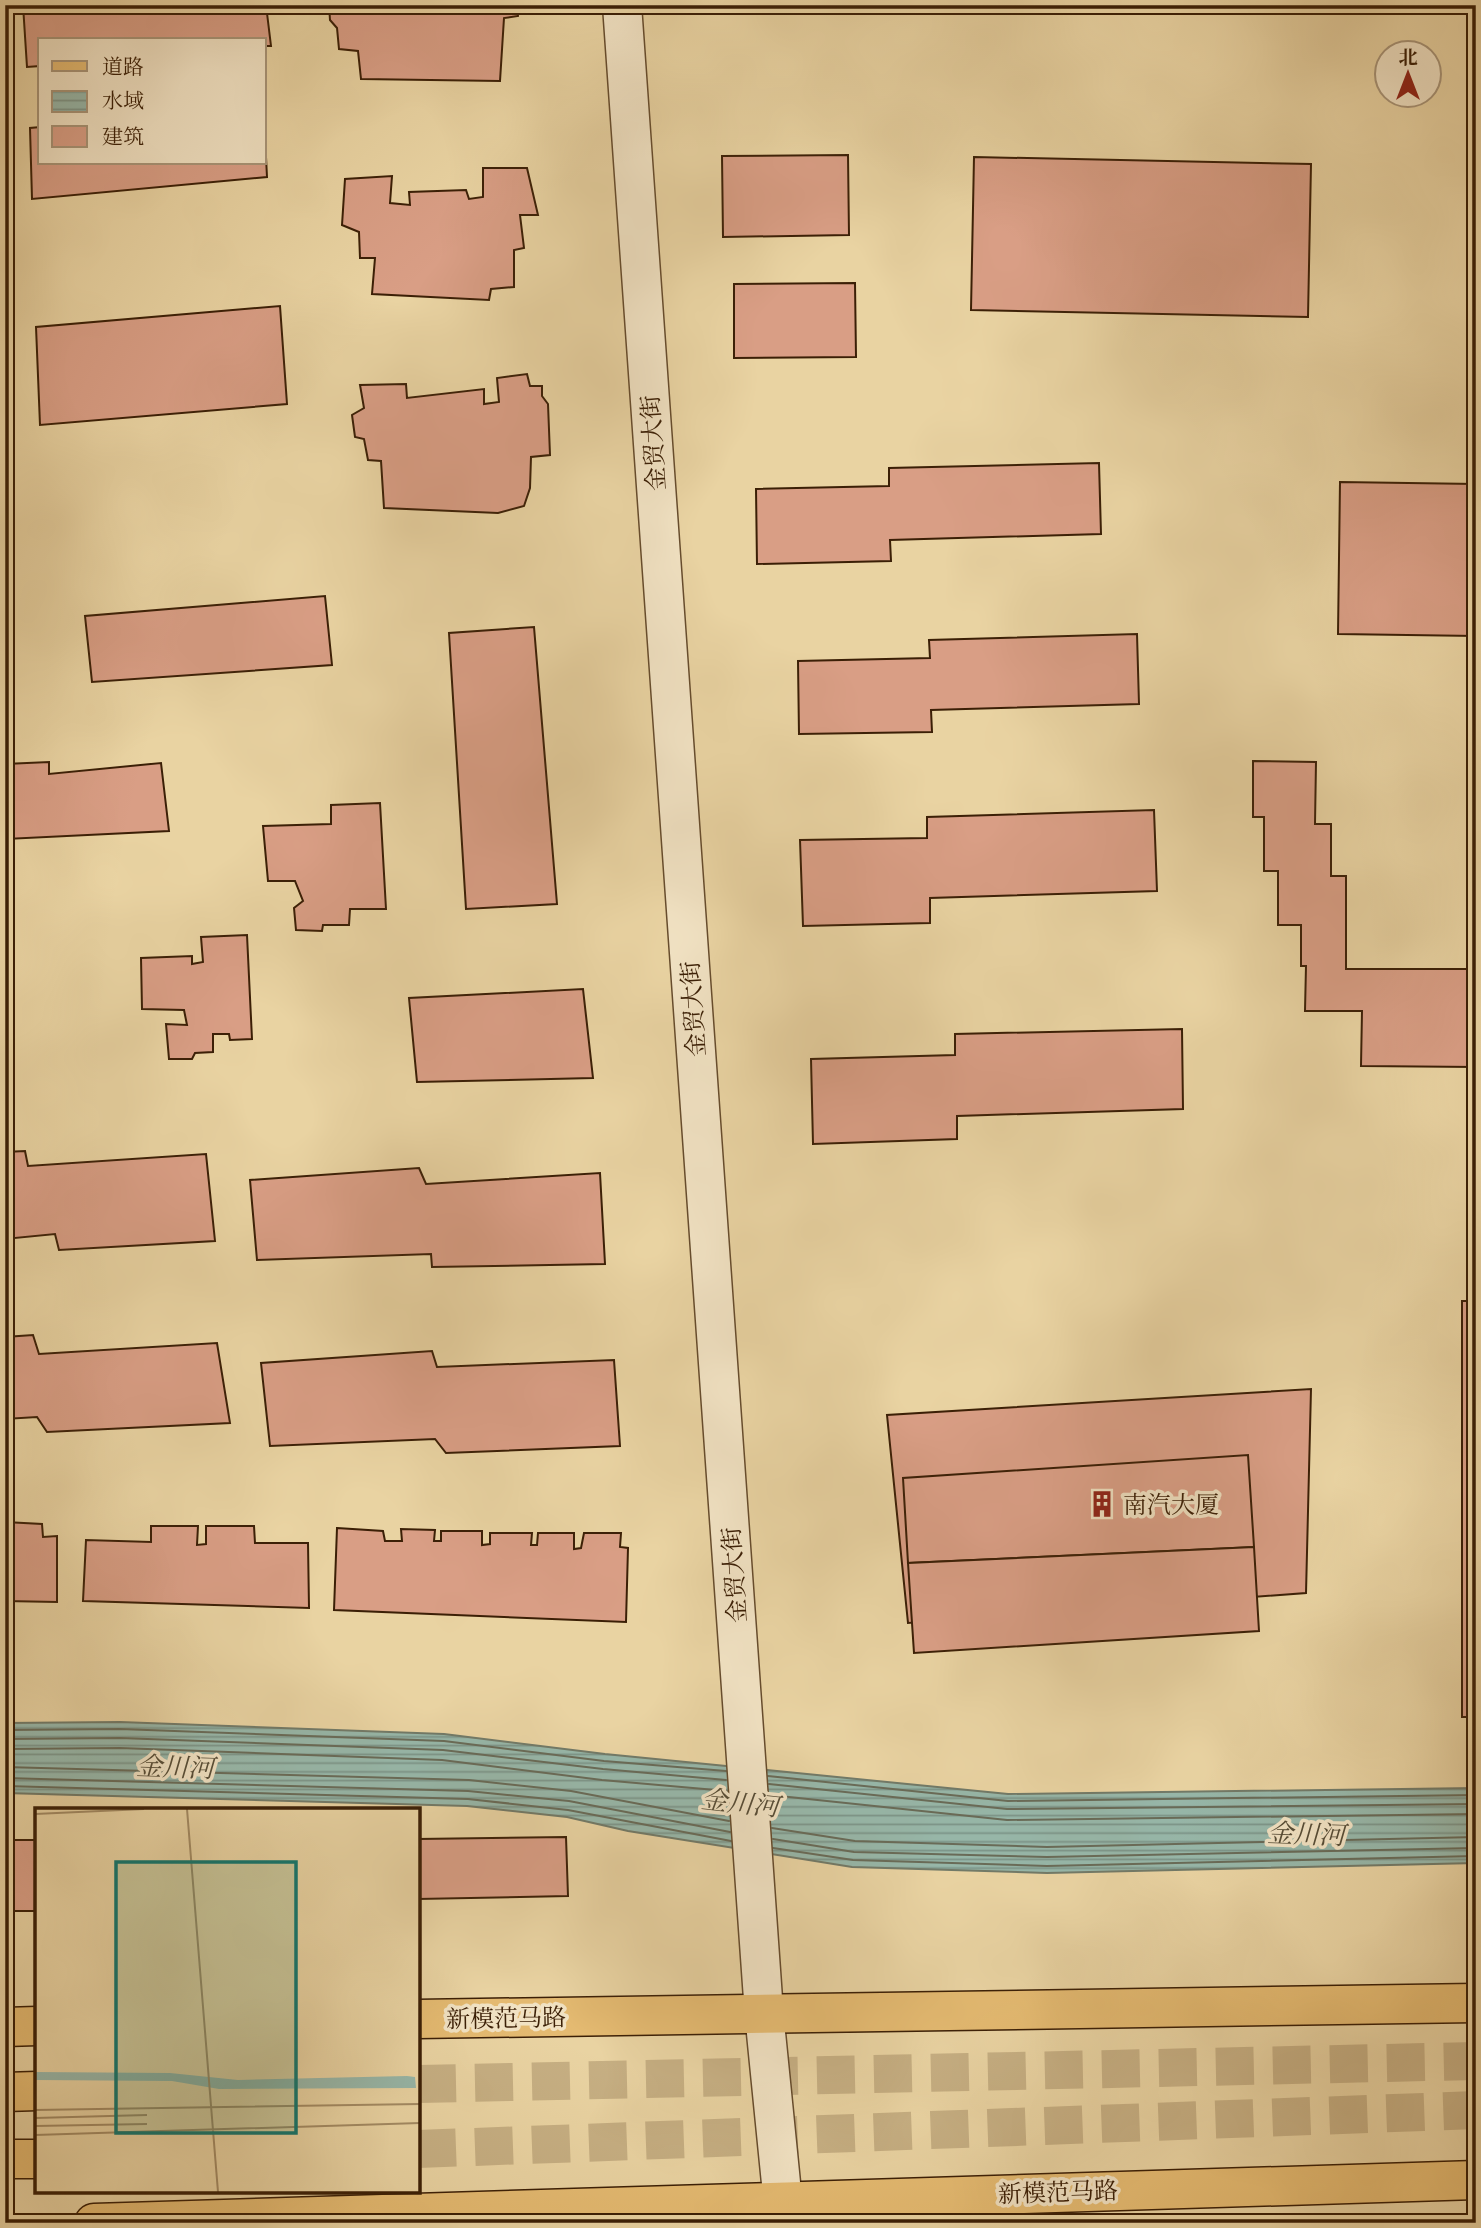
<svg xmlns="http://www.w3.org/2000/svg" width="1481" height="2228" viewBox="0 0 1481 2228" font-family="'Libre Caslon Text','Noto Serif SC',serif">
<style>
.water{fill:url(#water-rules);stroke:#727a68;stroke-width:2}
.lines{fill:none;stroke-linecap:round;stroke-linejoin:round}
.shore{stroke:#696b58;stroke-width:2}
.building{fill:#d99e85;stroke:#3b1f06;stroke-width:2}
.trunk-tunnel{stroke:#c6af83;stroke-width:38;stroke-dasharray:38 19;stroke-linecap:butt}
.minor-casing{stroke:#664c2d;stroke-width:41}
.tertiary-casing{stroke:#664c2d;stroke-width:41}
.primary-casing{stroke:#3b1f06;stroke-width:41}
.trunk-casing{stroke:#3b1f06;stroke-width:41}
.minor{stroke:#f1e2c3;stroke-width:38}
.tertiary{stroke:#f1e2c3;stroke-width:38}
.primary{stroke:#e4ba71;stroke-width:38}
.trunk{stroke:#e4ba71;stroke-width:38}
.labels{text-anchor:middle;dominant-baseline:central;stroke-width:7;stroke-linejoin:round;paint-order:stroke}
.street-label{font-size:24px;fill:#3b1f06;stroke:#f1e2c3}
.poi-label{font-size:24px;fill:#3b1f06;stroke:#f1e2c3;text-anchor:start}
.water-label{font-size:26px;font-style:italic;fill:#574d37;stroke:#f1e2c3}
.inset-road{fill:none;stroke:#a38b64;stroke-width:2}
.view{fill:#0f766e;fill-opacity:0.15;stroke:#0f766e;stroke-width:3.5}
.inset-edge{fill:none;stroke:#3b1f06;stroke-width:3.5}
</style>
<defs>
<pattern id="water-rules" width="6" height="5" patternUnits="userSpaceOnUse" patternTransform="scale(1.75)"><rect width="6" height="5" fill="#97b7a9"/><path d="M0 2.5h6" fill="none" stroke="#7c9488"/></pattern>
</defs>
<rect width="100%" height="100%" fill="#e9d3a2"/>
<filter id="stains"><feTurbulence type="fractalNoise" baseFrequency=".00286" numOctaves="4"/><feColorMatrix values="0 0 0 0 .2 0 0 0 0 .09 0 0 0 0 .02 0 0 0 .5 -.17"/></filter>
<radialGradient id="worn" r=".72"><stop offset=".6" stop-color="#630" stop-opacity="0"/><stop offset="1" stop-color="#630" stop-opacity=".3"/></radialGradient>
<!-- water -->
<polygon class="water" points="120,1722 444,1734 605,1754 1008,1794 1476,1788 1476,1863 1047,1873 852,1867 628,1831 567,1817 467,1806 5,1793 5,1723"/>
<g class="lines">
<!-- shore -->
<g class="shore">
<polyline points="5,1730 120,1729 444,1741 604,1761 726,1771"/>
<polyline points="5,1739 120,1738 443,1750 603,1769 726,1780"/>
<polyline points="5,1749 120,1748 442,1760 602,1780 727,1791"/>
<polyline points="5,1767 469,1780 571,1791 729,1821"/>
<polyline points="768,1776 1008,1801 1476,1795"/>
<polyline points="5,1778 468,1791 569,1801 730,1832"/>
<polyline points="769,1784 1007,1809 1476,1804"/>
<polyline points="5,1786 468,1799 568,1810 731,1841"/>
<polyline points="770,1795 1007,1820 1476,1814"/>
<polyline points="772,1828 855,1841 1047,1847 1476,1837"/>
<polyline points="773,1839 854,1852 1047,1857 1476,1848"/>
<polyline points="773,1848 853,1860 1047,1866 1476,1856"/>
</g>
</g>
<!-- building -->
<g class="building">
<polygon points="23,5 266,5 271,46 264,46 264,40 40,40 40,66 27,67"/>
<polygon points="329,5 517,5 518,16 504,18 500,81 361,79 358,51 339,49 337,28 330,20"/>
<polygon points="264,117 267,177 32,199 30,128 40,127 40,163 264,163"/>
<polygon points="848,155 849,235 723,237 722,156"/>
<polygon points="974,157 1311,164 1308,317 971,310"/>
<polygon points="483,168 527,168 538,215 520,215 524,248 514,250 514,287 491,289 489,300 372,294 375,258 360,258 359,232 342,225 345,179 392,176 390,203 410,205 409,192 466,190 469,199 483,197"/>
<polygon points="855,283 856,357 734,358 734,284"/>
<polygon points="280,306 287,404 40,425 36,327"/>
<polygon points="527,374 530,386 542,386 542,396 548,404 550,455 531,457 530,488 524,506 498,513 384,508 381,461 368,460 364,439 355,437 352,415 364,408 360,385 406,384 407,398 484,389 484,404 499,402 497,378"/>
<polygon points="1099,463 1101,534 890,540 891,561 757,564 756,489 889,486 889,468"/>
<polygon points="1340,482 1476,484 1476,636 1338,634"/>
<polygon points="325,596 332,665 92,682 85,616"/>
<polygon points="534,627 557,904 466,909 449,633"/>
<polygon points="1137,634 1139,704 931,710 932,732 799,734 798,661 930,658 929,640"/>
<polygon points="1253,761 1316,762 1315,824 1331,824 1331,876 1346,876 1346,969 1476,969 1476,1067 1361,1066 1362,1011 1305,1011 1306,966 1301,966 1301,925 1278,925 1278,871 1264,871 1264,817 1253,817"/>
<polygon points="49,762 49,774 161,763 169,831 6,839 5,764"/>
<polygon points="380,803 386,909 350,909 349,925 323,925 322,931 296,930 294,908 303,901 295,881 268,881 263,826 331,824 331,805"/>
<polygon points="1154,810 1157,891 930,898 930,923 803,926 800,840 927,838 927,817"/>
<polygon points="247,935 252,1039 230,1040 229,1034 213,1034 213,1052 195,1053 192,1059 169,1059 166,1024 187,1025 184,1010 142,1009 141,958 192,956 192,964 203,962 201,937"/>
<polygon points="583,989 593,1078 417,1082 409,998"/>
<polygon points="1182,1029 1183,1109 957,1116 957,1139 813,1144 811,1059 955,1055 955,1034"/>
<polygon points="25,1151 28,1166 206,1154 215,1241 59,1250 55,1234 5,1239 5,1152"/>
<polygon points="419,1168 426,1184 600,1173 605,1264 432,1267 431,1254 257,1260 250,1180"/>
<rect x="1462" y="1301" width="14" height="416"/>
<polygon points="33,1335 39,1354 217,1343 230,1423 47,1432 37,1417 5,1419 5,1337"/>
<polygon points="432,1351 437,1367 614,1360 620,1446 446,1453 435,1439 270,1446 261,1363"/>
<polygon points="1311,1389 1306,1593 908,1623 887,1415"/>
<polygon points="1248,1455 1254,1547 908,1563 903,1478"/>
<polygon points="5,1522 42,1524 43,1537 57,1536 57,1602 5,1601"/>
<polygon points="151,1526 198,1526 197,1545 206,1544 206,1526 254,1526 255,1543 308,1543 309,1608 83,1601 86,1540 151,1542"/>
<polygon points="337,1528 383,1531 385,1541 402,1541 401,1529 435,1530 434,1541 441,1541 441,1531 482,1531 482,1545 490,1544 490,1533 532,1533 531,1545 537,1545 538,1533 574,1533 574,1549 581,1548 584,1533 621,1533 620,1547 628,1548 626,1622 334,1610"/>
<polygon points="1254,1547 1259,1631 914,1653 908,1563"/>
<polygon points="566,1837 568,1896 418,1899 418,1839"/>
<rect x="5" y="1840" width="32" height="71"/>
</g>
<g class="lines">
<!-- trunk-tunnel -->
<g class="trunk-tunnel">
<polyline points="418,2084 1476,2061"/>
<polyline points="418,2149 1476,2110"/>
</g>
<defs>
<polyline id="minor" points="764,2013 785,2223"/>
<polyline id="tertiary" points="622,5 764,2013"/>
<g id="primary">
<polyline points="418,2019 1476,2003"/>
<polyline points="5,2027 37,2026"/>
<polyline points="94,2223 1476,2180"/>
</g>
<g id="trunk">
<polyline points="5,2092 37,2091"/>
<polyline points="5,2159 37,2159"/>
</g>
</defs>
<!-- minor casing -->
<use href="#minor" class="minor-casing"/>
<!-- tertiary casing -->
<use href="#tertiary" class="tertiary-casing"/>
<!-- primary casing -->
<use href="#primary" class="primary-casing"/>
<!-- trunk casing -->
<use href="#trunk" class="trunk-casing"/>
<!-- minor -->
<use href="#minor" class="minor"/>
<!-- tertiary -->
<use href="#tertiary" class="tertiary"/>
<!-- primary -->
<use href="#primary" class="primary"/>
<!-- trunk -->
<use href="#trunk" class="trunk"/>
</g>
<!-- icons -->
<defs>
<symbol id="building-bare" viewBox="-9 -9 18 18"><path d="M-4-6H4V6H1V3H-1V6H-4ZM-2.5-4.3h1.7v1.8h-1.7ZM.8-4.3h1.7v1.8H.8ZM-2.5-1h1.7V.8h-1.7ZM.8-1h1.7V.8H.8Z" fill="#8f2418" stroke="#f1e2c3" stroke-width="2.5" paint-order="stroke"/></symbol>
</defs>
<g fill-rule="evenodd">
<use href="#building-bare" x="1083" y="1485" width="38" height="38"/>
</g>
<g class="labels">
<!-- street labels -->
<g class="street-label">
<text transform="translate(653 443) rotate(-94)">金贸大街</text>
<text transform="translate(693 1009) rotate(-94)">金贸大街</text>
<text transform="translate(734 1575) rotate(-94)">金贸大街</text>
<text transform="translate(506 2018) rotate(-1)">新模范马路</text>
<text transform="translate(1058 2192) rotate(-2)">新模范马路</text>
</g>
<!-- poi labels -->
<g class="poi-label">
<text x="1123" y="1504">南汽大厦</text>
</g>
<!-- water labels -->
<g class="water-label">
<text transform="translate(175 1767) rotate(2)">金川河</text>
<text transform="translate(740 1803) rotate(6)">金川河</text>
<text transform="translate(1306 1834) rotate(2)">金川河</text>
</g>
</g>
<!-- overview -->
<g transform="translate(35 1808)">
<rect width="385" height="385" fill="#e9d3a2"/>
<path d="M0,264L135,265L203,272L372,268L380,269L381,280L184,281L137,273L0,272Z" fill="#97b7a9"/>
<path class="inset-road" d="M152,1L183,384M0,6L109,1M0,302L385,296M0,310L112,307M0,318L112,316M0,327L385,315"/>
<path class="view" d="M81,54H261V325H81Z"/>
<rect width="385" height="385" class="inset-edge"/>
</g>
<!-- margin -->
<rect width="1481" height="2228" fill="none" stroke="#e9d3a2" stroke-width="28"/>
<rect x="7" y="7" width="1467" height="2214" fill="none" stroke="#3b1f06" stroke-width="3.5"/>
<rect x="14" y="14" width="1453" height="2200" fill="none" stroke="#3b1f06" stroke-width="2"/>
<!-- legend -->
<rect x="38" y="38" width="228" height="126" fill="#f1e2c3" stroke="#a89477" stroke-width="2"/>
<rect x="52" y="61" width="35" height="10" fill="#e4ba71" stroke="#a89477" stroke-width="2"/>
<text x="102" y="74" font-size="21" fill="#3b1f06">道路</text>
<rect x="52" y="91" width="35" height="21" fill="url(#water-rules)" stroke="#a89477" stroke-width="2"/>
<text x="102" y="108" font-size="21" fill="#3b1f06">水域</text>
<rect x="52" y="126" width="35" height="21" fill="#d99e85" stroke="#a89477" stroke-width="2"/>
<text x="102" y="144" font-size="21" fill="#3b1f06">建筑</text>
<!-- north arrow -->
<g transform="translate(1408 74)"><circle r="33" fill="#f1e2c3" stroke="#a89477" stroke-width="2"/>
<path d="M0-5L12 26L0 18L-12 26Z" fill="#8f2418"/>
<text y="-10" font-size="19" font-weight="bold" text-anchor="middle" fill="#3b1f06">北</text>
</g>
<rect width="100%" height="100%" filter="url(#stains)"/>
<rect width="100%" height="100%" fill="url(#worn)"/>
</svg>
